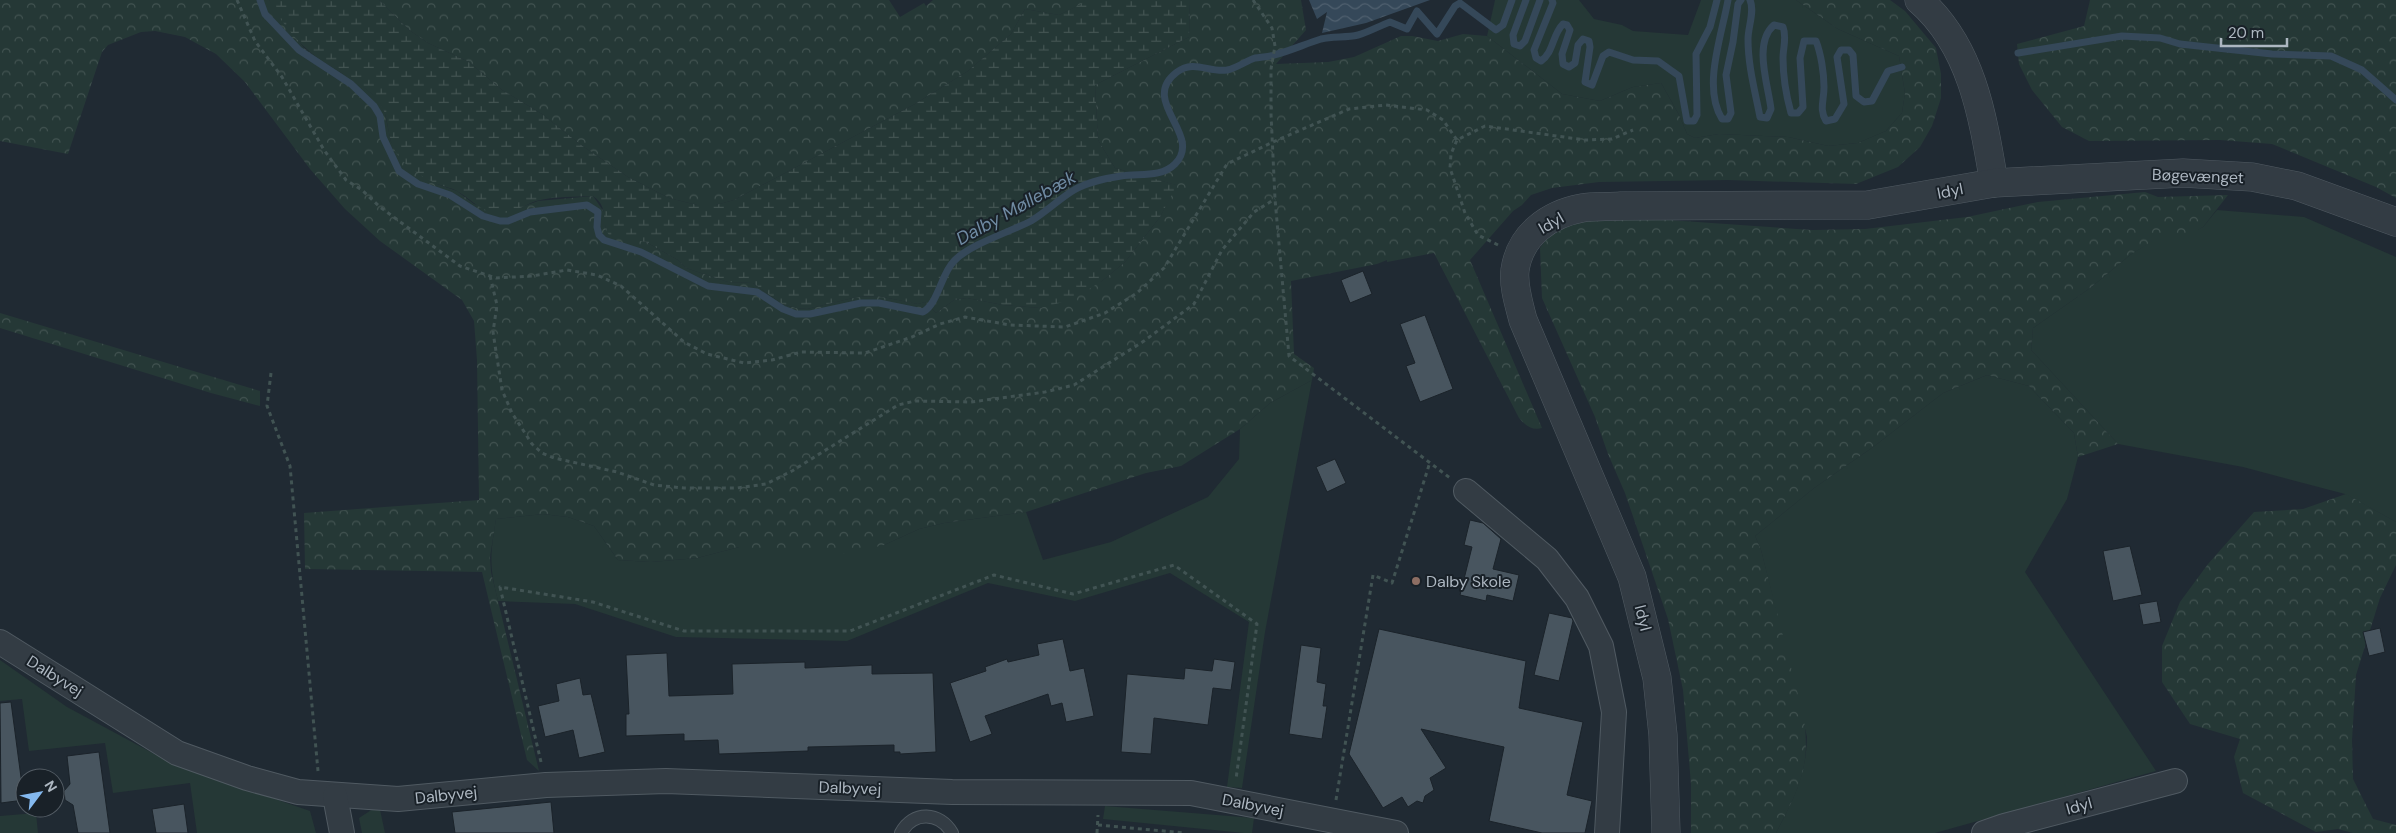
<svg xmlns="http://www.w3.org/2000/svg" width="2396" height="833" viewBox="0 0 2396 833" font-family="'DM Sans',sans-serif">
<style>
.green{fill:#253836}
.forest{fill:url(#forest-crowns)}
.wetland{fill:url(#wetland-marsh)}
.water{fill:url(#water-waves)}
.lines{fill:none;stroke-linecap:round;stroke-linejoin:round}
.stream{stroke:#354859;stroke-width:7}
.building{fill:#48555f;stroke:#1b232a}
.service-casing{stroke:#505a62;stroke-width:14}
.minor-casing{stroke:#505a62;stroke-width:26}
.tertiary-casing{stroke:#505a62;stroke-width:29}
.path{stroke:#415353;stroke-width:3;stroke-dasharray:4 4;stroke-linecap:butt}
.service{stroke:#333c44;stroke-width:12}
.minor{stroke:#333c44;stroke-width:24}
.tertiary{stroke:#333c44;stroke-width:28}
.education-dot{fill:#8d6e63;stroke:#192128;stroke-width:2}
.labels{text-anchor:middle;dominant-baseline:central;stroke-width:4;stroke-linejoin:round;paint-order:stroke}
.street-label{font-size:16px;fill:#adb7c1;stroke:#192128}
.poi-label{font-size:16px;fill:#adb7c1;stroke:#192128;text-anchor:start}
.water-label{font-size:18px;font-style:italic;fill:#708ba3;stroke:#192128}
</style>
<defs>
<pattern id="forest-crowns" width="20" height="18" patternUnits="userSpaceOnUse" patternTransform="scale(1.25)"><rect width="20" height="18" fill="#253836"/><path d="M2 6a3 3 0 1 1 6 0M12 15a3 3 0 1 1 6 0" fill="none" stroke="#425351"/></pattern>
<pattern id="wetland-marsh" width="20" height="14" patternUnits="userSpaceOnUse" patternTransform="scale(1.25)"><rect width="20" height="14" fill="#253836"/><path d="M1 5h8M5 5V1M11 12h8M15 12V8" fill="none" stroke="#425351"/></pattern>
<pattern id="water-waves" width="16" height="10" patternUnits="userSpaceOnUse" patternTransform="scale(1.25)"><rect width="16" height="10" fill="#354859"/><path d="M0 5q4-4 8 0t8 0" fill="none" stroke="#50606f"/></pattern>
</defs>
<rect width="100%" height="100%" fill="#202a33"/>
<!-- green -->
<g class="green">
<polygon points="1495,0 1579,0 1594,19 1622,25 1633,31 1688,35 1701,0 1796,0 1838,29 1899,56 1905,93 1902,113 1886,131 1858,143 1828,146 1788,137 1719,134 1695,138 1687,134 1679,115 1661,83 1633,87 1600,101 1562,94 1487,36"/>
<polygon points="2217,210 2304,217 2396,257 2396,522 2345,494 2243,467 2118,444 2031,350 2033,328 2090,288 2130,255 2159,236 2192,232 2203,227"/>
<path d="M1987,375L2029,386L2074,433L2078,457L2067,499L2025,572L2156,771L1935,833H1776C1793,800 1806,776 1807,737L1761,550L1755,536L1814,488L1873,447L1943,393Z"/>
<path d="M1312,380L1265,632L1242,788L1227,787L1249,622L1170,573L1075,601L988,583L847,641L676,637L575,604L498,601C489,566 490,555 496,519L543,514L568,517L594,526L618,560L651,562L697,558L739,547L884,545L919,529L944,523L1026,512L1043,560L1111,542L1208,497L1239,459L1240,429L1270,403Z"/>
<polygon points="0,660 67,707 171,763 310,811 316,833 197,833 190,783 113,793 105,743 29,751 22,699 0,701"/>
<polygon points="379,805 385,833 362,833 359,818"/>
<polygon points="1105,806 1254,818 1252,833 1244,833 1103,819"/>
<polygon points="36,813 38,833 0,833 0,816"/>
</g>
<!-- forest -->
<g class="forest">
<path d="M0,0H269L304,48L329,66L355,80L378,99L384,109L391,142L437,184L457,191L474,204L507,212L538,201L593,196L604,212L606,230L646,242L678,260L686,268L728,282L753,283L782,304L796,308L807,309L857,297L878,296L918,304L925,302L936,313L954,300L967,298L1003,305L1040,308L1102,281L1125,262L1160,217L1176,185L1115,168L1098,140L1095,85L1189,37L1190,0H1301L1306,30L1276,64L1328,62L1354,57L1401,36H1412L1438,41L1463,34L1487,36L1562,94L1600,101L1633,87L1661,83L1679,115L1687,134L1695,138L1719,134L1788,137L1828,146L1858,143L1886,131L1902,113L1905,93L1899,56L1838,29L1796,0H1890L1905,11L1936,48L1941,74V98L1932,126L1920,147L1898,167L1856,184L1728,180L1599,182L1552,188L1531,195L1522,205L1513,211L1470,260L1542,428C1532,431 1525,425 1519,418L1434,253L1387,262V260L1377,264L1291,281L1294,354L1314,368L1312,380L1270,403L1240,429L1181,466L1146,473L1026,512L944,523L919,529L884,545L846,554L739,547L697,558L651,562L618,560L594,526L568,517L543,514L496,519L490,557L491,572L539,771L527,760L482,572L305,569L304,513L479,500L477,360L474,321L462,300L380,241L345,209L310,169L245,82L216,54L185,37L155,31L141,32L108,45L102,52L68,154L0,141Z"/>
<polygon points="379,0 889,0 900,17 924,3 926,6 933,0 1085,0 1084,3 1059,15 1025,9 1011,34 968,71 915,104 734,200 716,205 697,205 669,198 628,177 581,145 542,114 502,90 469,62 428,43 409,30"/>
<polygon points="2090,0 2396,0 2396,198 2376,187 2272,144 2220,140 2089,141 2062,127 2032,90 2019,64 2017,44 2084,26"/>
<path d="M2145,192L2158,197L2228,195L2203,227L2192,233L2159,237L2130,255L2090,288L2033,328L2031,350L2118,444L2078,457L2074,433L2029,386L1987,375L1943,393L1873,447L1814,488L1755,536L1761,550L1803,714C1812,766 1799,788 1776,833H1691V784L1683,690L1668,619L1625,493L1608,454L1595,417L1542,298L1540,248L1546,239L1555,232L1574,222L1611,216L1812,230L1865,229L1967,217L2038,202Z"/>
<polygon points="0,313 260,391 260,406 211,393 0,328"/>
<polygon points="2346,494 2396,522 2396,565 2380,598 2356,675 2352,740 2353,779 2373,819 2396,825 2396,833 2353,833 2338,829 2316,832 2243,793 2234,757 2240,739 2190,724 2162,682 2162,646 2180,602 2208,564 2254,512 2303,509"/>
</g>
<!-- wetland -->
<path class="wetland" d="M269,0H379L409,30L428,43L469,62L502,90L542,114L581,145L628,177L669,198L697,205H716L734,200L915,104L968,71L1011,34L1025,9L1059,15L1083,3L1085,0H1190L1189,37L1095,85L1098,140L1115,168L1177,185L1160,217L1125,262L1102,281L1071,300L1040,308L1003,305L967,298L954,300L936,313L925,302L918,304L878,296L857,297L807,309L796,308L782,304L753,283L728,282L686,268L678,260L646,242L609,235C600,221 610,208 593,196C575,197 554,196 536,201C525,205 513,213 501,213C482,213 472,200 457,191C452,188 445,187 440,185C426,180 405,166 397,154C385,137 391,113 376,98C362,84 346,76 330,66C304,51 283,26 269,0Z"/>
<!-- water -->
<polygon class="water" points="1309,0 1430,0 1366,23 1322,33 1327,12 1317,19"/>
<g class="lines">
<!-- stream -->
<g class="stream">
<path d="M260,0L265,14L299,50L351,84L374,106L380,116L383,137L399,171L418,184L450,195L483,216L500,221H508L530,212L587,205L598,212L597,227L599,235L604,240L641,252L708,286L757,292L783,309L796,314H810L861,303H879L923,312C938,304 941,274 954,261C970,244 1010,232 1031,221C1046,212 1059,199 1074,190C1086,183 1107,178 1121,176C1139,173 1161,178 1175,164C1204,135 1138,101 1177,72C1194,59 1209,73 1227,70C1237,68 1246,61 1255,58C1262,57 1268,57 1274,55C1290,51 1305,44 1321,39C1333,36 1346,38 1358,35C1369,32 1379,26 1390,22L1407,29L1417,11L1437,34L1455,6L1460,3L1496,30L1503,25L1512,0"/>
<polyline points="1526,0 1513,35 1514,44 1520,46 1525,41 1540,0"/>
<path d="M1552,0L1553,3L1534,50L1536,58L1541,61C1554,52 1552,35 1563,24L1567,25L1570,30L1562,54L1563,64L1569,67L1575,63L1578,45L1583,39L1589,41L1590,47L1585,82L1592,85L1603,56L1609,52L1633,60L1658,61L1679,76L1687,121H1694L1697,115L1696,54L1710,27L1717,0"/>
<path d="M1728,0C1722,35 1702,87 1722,119H1728L1731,113L1726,75L1733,42L1738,4L1741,0"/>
<path d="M1750,0C1755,11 1748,27 1748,39C1748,66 1755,91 1760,117L1767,118L1771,109C1768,84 1753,43 1774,25L1783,27C1787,37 1783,48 1783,58C1783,77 1786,95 1791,113H1798L1803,107L1800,58L1804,41H1816C1821,54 1824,73 1824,87C1824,101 1819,109 1826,121L1835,119L1844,104L1837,57L1841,50H1849L1853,55L1856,96L1864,102L1872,101L1888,71L1902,67"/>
<polyline points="2018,53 2122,36 2160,38 2180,44 2272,54 2331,56 2362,70 2396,100"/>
</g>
</g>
<!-- building -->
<g class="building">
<polygon points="1363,271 1372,294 1350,303 1341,280"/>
<polygon points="1425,315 1453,389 1420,402 1406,366 1415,363 1400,324"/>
<polygon points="1335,459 1346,483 1327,492 1316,467"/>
<polygon points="1470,520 1483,523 1501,539 1493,569 1519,575 1513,601 1487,595 1486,601 1460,595 1472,547 1464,545"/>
<polygon points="2130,546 2142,595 2113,601 2103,551"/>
<polygon points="2157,601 2161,622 2143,625 2139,604"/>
<polygon points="1549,613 1572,618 1573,621 1559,681 1534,675"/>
<polygon points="2380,628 2385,652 2369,656 2363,632"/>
<polygon points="1379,629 1526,661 1519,708 1583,722 1567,795 1592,801 1585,833 1542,833 1489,821 1504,747 1421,729 1446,768 1430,778 1434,790 1425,796 1423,803 1417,801 1408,807 1402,797 1383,808 1349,754"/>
<polygon points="1063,639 1070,671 1084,668 1094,716 1066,722 1062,703 1051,706 1048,694 985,716 992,734 970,742 950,683 986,671 985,667 1007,659 1008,662 1039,655 1037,644"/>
<polygon points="1301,645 1321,648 1317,682 1326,684 1323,706 1327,706 1322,739 1289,734"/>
<polygon points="667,653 669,696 733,694 732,664 805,662 805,668 872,665 872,674 933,673 936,752 900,754 900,752 894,752 894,745 808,747 808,751 719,754 718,740 684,741 684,734 626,736 626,714 629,714 626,655"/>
<polygon points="1214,659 1235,662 1231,690 1213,688 1208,725 1154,718 1151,754 1121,752 1127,674 1184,679 1185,668 1212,671"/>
<polygon points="580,678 583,695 591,694 605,752 579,758 573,730 545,737 538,706 559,701 556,684"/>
<polygon points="11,702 24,800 1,803 0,703"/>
<polygon points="99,752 110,833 78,833 73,805 65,800 64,791 70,784 67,756"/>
<polygon points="551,802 554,833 455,833 452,812"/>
<polygon points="184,804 188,833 156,833 152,809"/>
</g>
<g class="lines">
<defs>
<path id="service" d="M901,833C913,810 940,812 952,833"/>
<g id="minor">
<polyline points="1466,491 1547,559 1577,598 1601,646 1614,712 1607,833"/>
<polyline points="0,642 177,753 247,778 298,792 398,799 546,785 666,781 952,792 1191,793 1396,833"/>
<polyline points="335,796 342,833"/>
<polyline points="1984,833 2004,826 2175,781"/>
</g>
<g id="tertiary">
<path d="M1919,0C1972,46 1983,117 1994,183"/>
<path d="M1666,833L1663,735L1657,678L1632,577L1523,320C1519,304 1513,286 1515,270C1520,235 1549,214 1582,208C1594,206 1608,207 1621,206L1868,205L1994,183L2183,173L2252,177L2297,186L2396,222"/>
</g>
</defs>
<!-- service casing -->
<use href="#service" class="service-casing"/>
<!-- minor casing -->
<use href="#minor" class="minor-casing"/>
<!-- tertiary casing -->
<use href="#tertiary" class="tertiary-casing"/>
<!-- path -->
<g class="path">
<polyline points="237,0 255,41 282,77 324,150 346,180 362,190 380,207 460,266 496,278 532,276 567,270 597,275 621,286 684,342 707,354 744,363 772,360 801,352 865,353 912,337 940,324 965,317 1010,325 1065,327 1105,313 1137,293 1164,268 1227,164 1273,142 1349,109 1386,105 1427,110 1443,120 1457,140"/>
<polyline points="1253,0 1272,28 1275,46 1271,69 1271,114 1275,199 1289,356 1450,478"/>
<polyline points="1498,245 1478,235 1465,213 1450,168 1451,154 1457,140 1485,126 1585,140 1612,139 1633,130"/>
<polyline points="490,276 497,305 493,332 502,390 512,413 532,444 542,453 554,458 617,472 654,485 684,488 737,488 766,484 792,471 898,405 915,401 971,402 1045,392 1074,385 1144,341 1194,304 1222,250 1254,212 1275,199"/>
<polyline points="271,373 267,406 290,466 318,771"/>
<polyline points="541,762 500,587 593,602 684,631 850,631 994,575 1073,594 1174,565 1257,624 1236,779"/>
<polyline points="1336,800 1373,575 1392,583 1430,462"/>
<polyline points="1098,825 1185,833"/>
<polyline points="1097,833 1098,815"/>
</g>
<!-- service -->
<use href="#service" class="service"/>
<!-- minor -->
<use href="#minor" class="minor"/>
<!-- tertiary -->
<use href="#tertiary" class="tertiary"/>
</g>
<!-- markers -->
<circle class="education-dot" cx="1416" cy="581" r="5"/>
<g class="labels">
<!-- street labels -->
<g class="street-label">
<text transform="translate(2198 176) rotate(2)">Bøgevænget</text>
<text transform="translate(1950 191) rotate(-11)">Idyl</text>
<text transform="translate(1551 223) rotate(-30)">Idyl</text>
<text transform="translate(1643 618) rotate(76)">Idyl</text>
<text transform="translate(55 676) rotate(32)">Dalbyvej</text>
<text transform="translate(850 788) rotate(2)">Dalbyvej</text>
<text transform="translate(446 795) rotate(-6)">Dalbyvej</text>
<text transform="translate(1253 805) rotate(11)">Dalbyvej</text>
<text transform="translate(2079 806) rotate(-15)">Idyl</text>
</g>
<!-- poi labels -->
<g class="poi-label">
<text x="1426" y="581">Dalby Skole</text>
</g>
<!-- water labels -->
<g class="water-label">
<text transform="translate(1016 208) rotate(-29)">Dalby Møllebæk</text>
</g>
</g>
<!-- north arrow -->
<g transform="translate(40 793) rotate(58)"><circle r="24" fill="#192128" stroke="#545d65"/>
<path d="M0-4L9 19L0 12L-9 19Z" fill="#84b9ef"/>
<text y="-8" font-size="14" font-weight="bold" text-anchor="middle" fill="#adb7c1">N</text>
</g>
<!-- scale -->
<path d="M2221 38v8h66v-8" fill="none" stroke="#adb7c1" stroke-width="2.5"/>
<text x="2228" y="38" font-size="15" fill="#adb7c1" stroke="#192128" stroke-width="4" paint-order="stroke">20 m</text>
</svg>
